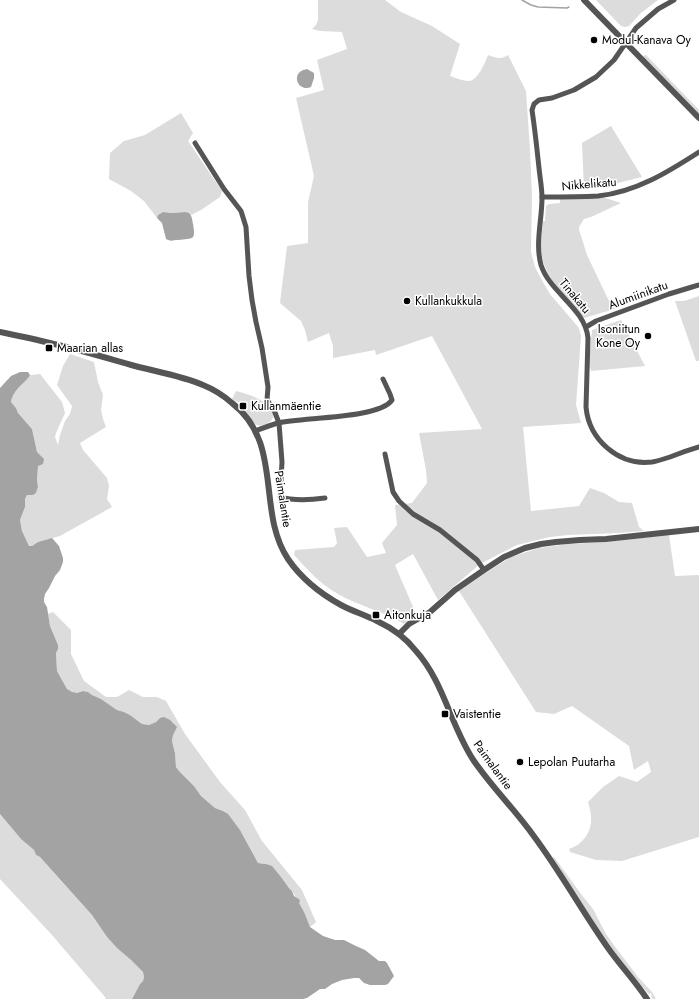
<svg xmlns="http://www.w3.org/2000/svg" width="699" height="999" viewBox="0 0 699 999" font-family="Jost,sans-serif">
<style>
.green{fill:#dcdcdc}
.water{fill:#a3a3a3}
.lines{fill:none;stroke-linecap:round;stroke-linejoin:round}
.stream{stroke:#a3a3a3;stroke-width:1.5}
.minor{stroke:#555;stroke-width:5}
.tertiary{stroke:#555;stroke-width:6}
.poi-dot{fill:#000;stroke:#fff;stroke-width:1.5}
.labels{text-anchor:middle;dominant-baseline:central;stroke-width:3;stroke-linejoin:round;paint-order:stroke}
.poi-label{font-size:12px;fill:#000;stroke:#fff;text-anchor:start}
.street-label{font-size:12px;fill:#000;stroke:#fff}
</style>
<rect width="100%" height="100%" fill="#fff"/>
<!-- green -->
<g class="green">
<path d="M318,0H385L401,12L432,26L460,44L450,76C456,78 463,81 469,81C478,80 485,63 488,55C497,58 500,60 508,55L526,91L530,150L532,197L531,252L535,267L544,284L550,294L579,328L581,336L576,405L581,423L523,427L531,511L579,506L590,488L604,493L619,502L632,503L639,527L644,531L619,533L568,535L550,537L517,545L480,564L438,600L413,554L395,565L416,614L404,624C383,611 359,606 338,594C321,585 307,569 294,555L295,550L334,547L337,543L334,528L347,527L367,557L386,553L382,543L397,525L395,505L412,503L427,483L426,470L419,433L482,429L432,336L376,355L375,350L333,358V346L329,333L308,342L305,330L301,321L280,303L287,246L308,243V202L314,176L296,98L324,90L317,60L347,49L342,32L320,31L312,29L316,25L318,20Z"/>
<polygon points="596,0 658,0 641,13 629,26 625,27 621,26"/>
<polygon points="645,55 646,55 699,110 699,114 643,57"/>
<polygon points="181,113 193,133 188,141 222,191 220,197 201,210 191,215 189,213 180,212 171,213 163,212 158,215 157,218 144,201 131,191 109,179 110,153 124,141 145,135"/>
<polygon points="611,126 642,177 610,185 584,188 582,143"/>
<path d="M599,196L621,203L591,217L584,219L579,227V230L582,239L587,255L609,301L612,302L615,309L584,318C568,300 546,280 542,256C540,245 542,233 543,221H545L546,206L549,204L560,203V199Z"/>
<polygon points="699,296 699,361 696,361 675,301 684,301"/>
<polygon points="621,320 645,366 591,371 589,363 592,330"/>
<polygon points="70,354 94,362 98,382 103,395 101,410 103,419 106,427 80,443 83,450 107,478 109,486 107,499 112,507 60,536 38,542 32,546 29,546 22,531 20,520 25,507 25,499 27,495 33,495 36,493 38,487 37,480 38,466 37,452 32,429 18,413 16,408 11,402 12,397 15,392 29,377 30,375 40,374 62,402 65,413 56,433 55,437 58,445 60,435 65,421 70,414 72,406 57,385 63,366"/>
<path d="M236,391C246,394 260,397 267,405C274,411 277,419 266,424C263,425 260,426 257,425C250,422 249,414 244,408C241,404 237,401 232,399Z"/>
<path d="M669,535L675,576L699,575V837L622,861L596,860L570,852L569,849C573,847 577,846 580,843C593,831 593,818 588,802L603,787L619,776L637,782L651,772L648,761L634,770L629,746L572,706L554,714L536,712L459,591L484,574L511,557L539,548L568,544L606,542Z"/>
<path d="M53,612L71,630V654L84,681L106,697H117L129,690L143,697H157L166,701L185,734L220,782L245,810L262,841L302,890L316,922L310,927L305,914L299,905V899C294,896 295,894 291,890C283,881 278,871 267,865C265,863 261,863 258,863L240,830L223,811L215,808L201,796L194,786L179,771L176,767L175,753L172,741L173,735L160,718L156,722L149,725L142,724L130,715L124,712L117,710L101,699L92,695L88,692L83,691L77,693H72L67,689L57,671L56,653L58,649V645L50,626L48,614Z"/>
<polygon points="0,814 21,839 34,850 36,855 40,857 92,915 107,937 117,948 131,960 143,972 144,977 143,981 140,984 132,999 106,999 105,997 52,935 0,879"/>
<path d="M554,857L581,894L593,909L606,934L616,948L638,977L652,992L656,999H653L651,996L652,995L651,993L649,994C627,972 609,945 591,918C579,898 566,878 553,858Z"/>
</g>
<!-- water -->
<g class="water">
<path d="M307,69L314,73V78L311,87C298,93 289,72 307,69Z"/>
<path d="M163,212L171,213L185,212L189,213C192,216 192,219 193,224C196,241 193,238 178,240C173,240 171,242 166,239L162,223L157,218L158,215Z"/>
<path d="M20,372H28L30,375L29,377C22,385 12,392 11,402L16,408L18,413L32,429L37,452L44,459L43,464L38,466L37,480L38,487L36,493L33,495H27L25,499V507L20,520L22,531L29,546H32L38,542L52,538L59,546L63,558V562L60,570L55,576L49,588L45,594L44,599V602L47,607L50,626L58,645V649L56,653L57,671L67,689L72,692L77,693L83,691L88,692L92,695L101,699L117,710L124,712L130,715L142,724L149,725L156,722L160,718L164,717L170,720L177,727L173,735L172,741L175,753L176,767L179,771L194,786L201,796L215,808L223,811L228,814L240,830L258,863L266,864L272,866L281,877L289,888L292,891L294,896L299,899L300,901L299,903L305,914L310,927L323,936L335,940H344L356,946L365,950L379,961H385L387,963L394,976L388,984L385,985H370L364,983L359,978H354L342,980L332,984L325,989H320L307,998L303,999H132L140,984L143,981L144,977L143,972L131,960L117,948L107,937L92,915L40,857L36,855L34,850L21,839L0,814V388L11,376Z"/>
</g>
<g class="lines">
<!-- stream -->
<polyline class="stream" points="522,0 531,5 538,7 567,8 569,7"/>
<!-- minor -->
<g class="minor">
<path d="M674,0L658,9L636,28L614,60L596,77L574,90L552,98L539,100L534,104L532,110C535,130 537,149 539,168C540,178 542,188 542,198C542,220 535,243 541,265C550,293 585,308 588,338L586,407C589,440 619,466 652,462C658,461 664,459 670,457C680,453 689,450 699,447"/>
<path d="M195,143L224,189L241,211L246,227L249,276L252,300L256,322L262,348L268,387L267,400L274,410L279,423L282,462L280,497C294,501 310,500 325,498"/>
<path d="M542,197C561,197 580,197 598,196C636,192 668,172 699,152"/>
<polyline points="586,327 596,321 669,294 692,287 699,285"/>
<path d="M255,431C263,428 271,425 278,423C302,417 379,419 392,400L390,394L383,379"/>
<polyline points="385,454 393,492 399,501 413,514 440,530 477,560 484,570"/>
</g>
<!-- tertiary -->
<g class="tertiary">
<polyline points="584,0 699,118"/>
<path d="M0,332C19,336 39,340 58,345C84,351 110,359 135,366C158,372 182,376 203,385C213,389 224,396 232,403C284,443 256,511 288,559C301,578 321,594 341,605C352,611 365,615 377,621C392,628 406,638 416,651C444,682 451,727 474,761C492,787 515,810 533,835C560,871 582,911 608,948C620,965 635,981 647,999"/>
<polyline points="399,634 409,624 430,612 455,590 484,570 504,557 525,548 541,544 556,542 580,540 606,539 699,529"/>
</g>
</g>
<!-- markers -->
<g class="poi-dot">
<circle cx="594" cy="40" r="4"/>
<circle cx="407" cy="301" r="4"/>
<circle cx="648" cy="336" r="4"/>
<rect x="45" y="344" width="8" height="8" rx="2"/>
<rect x="239" y="402" width="8" height="8" rx="2"/>
<rect x="372" y="611" width="8" height="8" rx="2"/>
<rect x="441" y="710" width="8" height="8" rx="2"/>
<circle cx="520" cy="762" r="4"/>
</g>
<g class="labels">
<!-- poi labels -->
<g class="poi-label">
<text x="602" y="40">Modul-Kanava Oy</text>
<text x="415" y="301">Kullankukkula</text>
<text x="640" y="329" text-anchor="end">Isoniitun<tspan x="640" dy="14">Kone Oy</tspan></text>
<text x="57" y="348">Maarian allas</text>
<text x="251" y="406">Kullanmäentie</text>
<text x="384" y="615">Aitonkuja</text>
<text x="453" y="714">Vaistentie</text>
<text x="528" y="762">Lepolan Puutarha</text>
</g>
<!-- street labels -->
<g class="street-label">
<text transform="translate(589 184) rotate(-5)">Nikkelikatu</text>
<text transform="translate(638 295) rotate(-20)">Alumiinikatu</text>
<text transform="translate(575 296) rotate(50)">Tinakatu</text>
<text transform="translate(283 499) rotate(81)">Paimalantie</text>
<text transform="translate(493 765) rotate(54)">Paimalantie</text>
</g>
</g>
</svg>
